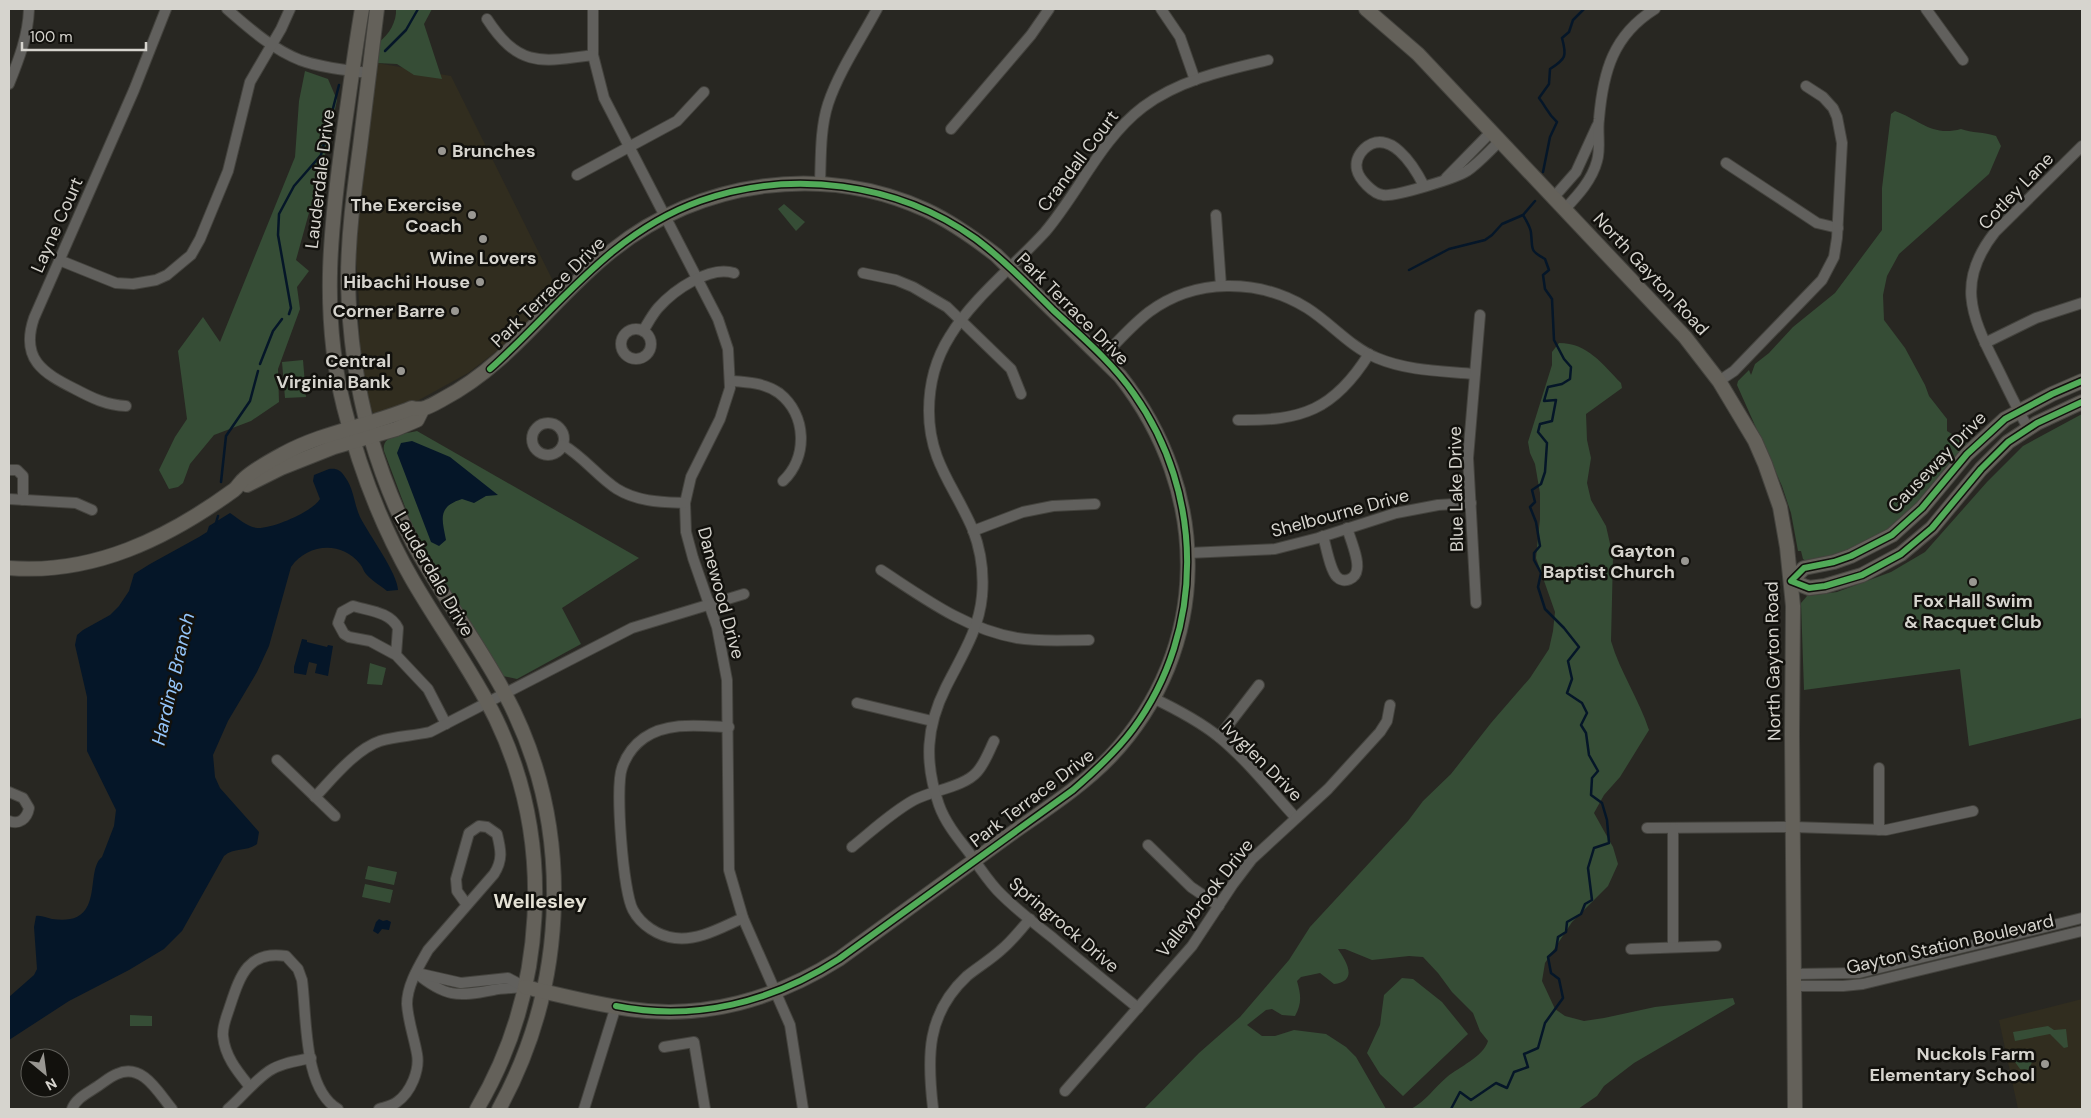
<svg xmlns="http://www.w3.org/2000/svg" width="2091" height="1118" viewBox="0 0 2091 1118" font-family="'DM Sans',sans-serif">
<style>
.built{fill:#312d1f}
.green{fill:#364d36}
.water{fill:#051628}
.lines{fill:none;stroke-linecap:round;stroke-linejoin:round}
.stream{stroke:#051628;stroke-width:2.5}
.street-casing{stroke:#44433e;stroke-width:12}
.secondary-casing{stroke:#44433e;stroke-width:16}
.street{stroke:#61605d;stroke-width:10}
.secondary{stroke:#64615a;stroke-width:14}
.cycleway-casing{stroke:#12110d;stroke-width:9}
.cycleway{stroke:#51ab58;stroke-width:6}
.poi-dot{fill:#999792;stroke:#12110d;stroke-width:2}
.labels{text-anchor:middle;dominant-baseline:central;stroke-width:5;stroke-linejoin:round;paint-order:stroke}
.poi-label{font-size:18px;font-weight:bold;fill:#d6d4ce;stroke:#12110d;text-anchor:end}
.street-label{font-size:18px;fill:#d6d4ce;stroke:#12110d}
.water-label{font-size:19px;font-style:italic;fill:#94c5fa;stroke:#12110d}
.quarter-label{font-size:20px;font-weight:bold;fill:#e4e1d5;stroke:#12110d}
</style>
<rect width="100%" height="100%" fill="#282722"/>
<!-- built -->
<g class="built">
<polygon points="377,63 451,76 560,295 510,341 468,373 419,400 384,414 374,414 369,406 360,358 359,301 355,244"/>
<polygon points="2082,999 2082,1109 2018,1109 1999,1020"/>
</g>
<!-- green -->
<g class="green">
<path d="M396,9H432L424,24L442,79L414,75L397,64L377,63L379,42C389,35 397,21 396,9Z"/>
<polygon points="305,71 328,79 337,100 326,151 296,260 309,271 297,287 300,309 278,369 279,402 251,421 214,435 190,464 183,483 178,487 169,489 159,470 175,437 187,419 178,351 203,317 220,342 295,157 299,101"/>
<path d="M1895,111C1920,120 1932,137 1961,129C1972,133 1984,132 1996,136L2001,146L1989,174L1899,254L1887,276L1883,295L1884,320L1905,348L1925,385L1929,396L1947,419V431L1970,445L1893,530L1858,550L1807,562L1803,559L1801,551H1798L1791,513L1782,486L1737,385L1738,381L1749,370L1751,375L1755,364L1769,353L1793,327L1835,293L1882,230V188L1891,114Z"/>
<polygon points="784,204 805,222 796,231 778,209"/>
<path d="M1559,343C1588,343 1602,364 1621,383L1622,388L1586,414L1587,440L1591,458L1587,483L1591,500L1606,526L1613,557L1611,641C1620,672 1639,699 1649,730L1620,777L1604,795L1594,813L1613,847L1618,864L1608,886L1572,922L1545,963L1542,981L1555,1009L1565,1016L1584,1021L1604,1018L1655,1007L1733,998L1735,1004L1634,1063L1604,1086L1597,1096L1578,1109H1411C1426,1101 1434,1088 1447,1077C1459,1067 1483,1057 1488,1041L1480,1031L1473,1013L1452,992L1438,973L1423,957L1409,956L1372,960L1345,949H1338C1346,961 1359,981 1334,984L1320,973L1301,977L1297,981C1301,995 1302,1003 1295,1016L1282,1015L1272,1009L1266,1010L1247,1025L1262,1036H1275L1294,1030L1326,1034L1346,1047L1356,1057L1386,1109H1144L1199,1053L1240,1017L1289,960L1310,927L1408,821L1423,801L1451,774L1491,723L1530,678L1549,649L1553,631L1555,612L1536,558L1540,519V493L1535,464L1530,453L1528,442L1552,365V352Z"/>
<polygon points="303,360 306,397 285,398 282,362"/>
<polygon points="2082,414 2082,718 1969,746 1960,669 1804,690 1801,603 1807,596 1837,592 1891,572 1925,552 1987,482 2023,446"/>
<path d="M417,431L639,558L562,608L581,644L517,679L503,676L416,536L384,451C381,434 405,434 417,431Z"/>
<polygon points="370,663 386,668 382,685 367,684"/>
<polygon points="368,866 397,872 394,885 365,879"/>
<polygon points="365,884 393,890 390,903 362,897"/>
<polygon points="1402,978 1413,979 1442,1002 1468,1034 1403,1096 1380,1074 1367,1053 1380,1025 1384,995"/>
<polygon points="130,1015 152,1016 152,1026 130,1026"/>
<polygon points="2048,1026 2054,1030 2066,1029 2068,1047 2064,1048 2050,1034 2015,1041 2013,1032"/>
<polygon points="2031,1052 2035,1057 2028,1070 2020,1069 2015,1062 2018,1058"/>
</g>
<!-- water -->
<g class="water">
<path d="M412,441L450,457L498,495L486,496L474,503L462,499C437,507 442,519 446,540L439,546L431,542L397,453L401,443Z"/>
<path d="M329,469C336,468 341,470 345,477C354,489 354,504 360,517C368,533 398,574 398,590L387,591C381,586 371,580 366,574C363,571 363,567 360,564C341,540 307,544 291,567L269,646L257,672L228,721L213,755L215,777L220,788L259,832L257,844C247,852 234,847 224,856L182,931L164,949L129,970L69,1001L9,1040V997L34,975L37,969L34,927L36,916C42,915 46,918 52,919C67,921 81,920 88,905C95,891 91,865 102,857L114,826L116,810L87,751V697L75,645L77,635L83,630L110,615L119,606L129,591L134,574L150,564L199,537L207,532L209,526L230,513C238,518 247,527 257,528C272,529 312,512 320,499L313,481L314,475Z"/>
<polygon points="302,639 307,640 307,642 327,647 328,645 333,646 328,676 315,673 317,664 309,662 306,675 294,673 294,667"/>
<polygon points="379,919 383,921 387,920 391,922 389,930 382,929 378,934 373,931 376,922"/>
</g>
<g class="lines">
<!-- stream -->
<g class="stream">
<polyline points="385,51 406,30 418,9"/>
<path d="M1543,172L1550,137L1557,122C1546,112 1547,108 1539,98L1549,84L1550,69C1566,59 1567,56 1562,38L1569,32L1573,20L1584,9"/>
<polyline points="1409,270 1449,249 1485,240 1492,235 1502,224 1523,215 1535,201"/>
<polyline points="289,314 291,308 278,235 279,214 294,186 321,155 339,85"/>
<polyline points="260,364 273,331 282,319"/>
<polyline points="221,482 226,436 250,401 258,371"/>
<polyline points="216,523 218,516"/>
<path d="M1451,1109L1460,1092L1471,1100L1496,1083L1507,1088L1514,1072L1528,1067L1524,1054L1538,1048L1545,1023L1563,998L1559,979L1551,973L1548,957L1556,950L1558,937L1566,932L1567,922L1581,914L1585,904L1592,900L1588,868L1594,848L1609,843L1607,820L1602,803L1591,795L1592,778L1598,771L1589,755L1586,733L1581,725L1587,713L1582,703L1567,693L1572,679L1568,661L1579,647L1564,628L1545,609L1538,587L1541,573L1534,560V553L1540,546L1536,522L1530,507L1535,502L1532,490L1541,484L1545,472L1547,443L1538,432L1540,424L1552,421L1556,400L1544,401L1548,387L1562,384L1570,379L1571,367L1564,359L1554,340L1552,299L1545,289L1543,275L1549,270L1545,259C1529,250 1533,250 1531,233C1531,228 1526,220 1523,215"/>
</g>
<defs>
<g id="street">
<path d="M227,9C249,28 272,49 300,60C322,68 346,70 368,73"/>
<polyline points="593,9 593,55 604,98 718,319 728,349 730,388 720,419 691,477 685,503 686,532 693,558 717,627 727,680 729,870 743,918 790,1025 803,1109"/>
<polyline points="1161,9 1180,37 1195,80"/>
<polyline points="1926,9 1963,60"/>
<path d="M487,19C519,68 541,62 593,55"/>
<path d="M9,84C19,59 28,36 29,9"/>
<polyline points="951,129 1031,35 1049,9"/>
<polyline points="1726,163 1817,223 1838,228"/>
<polyline points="577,175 677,121 704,92"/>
<polyline points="1446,178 1492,131"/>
<path d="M820,183C821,157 820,129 828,104C839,71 861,39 877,9"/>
<path d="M1424,186C1414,166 1389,126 1364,149C1358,155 1355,161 1357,170C1359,179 1373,194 1383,195C1394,197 1457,178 1467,171C1479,163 1490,150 1501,140"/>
<polyline points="1554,197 1576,172 1597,126"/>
<path d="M1565,209C1578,195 1592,180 1597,161C1601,148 1597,133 1599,119C1603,72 1613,35 1655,9"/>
<polyline points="1216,215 1221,286"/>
<polyline points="59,260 116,283 133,284 156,280 167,275 191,255 200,239 228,171 250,82 281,29 290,9"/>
<polyline points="863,273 896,280 913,287 947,307 1011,369 1021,394"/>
<circle cx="636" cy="344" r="15"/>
<path d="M643,331C648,323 652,315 658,308C674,290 710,265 734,273"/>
<polyline points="1985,343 2036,318 2082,303"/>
<path d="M1103,357C1117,342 1132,325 1149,312C1195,278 1258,278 1307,308C1331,323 1350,347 1377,358C1408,371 1442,371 1474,374"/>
<path d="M731,381C747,382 765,383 779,393C807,415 808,457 783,481"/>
<polyline points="1719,381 1734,371 1822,280 1834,257 1837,238 1842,143 1837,117 1833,108 1823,97 1806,86"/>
<path d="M126,406C106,405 92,398 75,389C43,373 20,359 34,318L134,90L166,9"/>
<path d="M1238,420C1302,421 1334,410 1369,354"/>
<circle cx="548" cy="439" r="16"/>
<path d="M2028,428C2016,407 2006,385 1995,363C1970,314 1957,280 1995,232L2082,146"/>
<path d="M563,445C584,457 598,477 617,489C638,502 662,502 685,503"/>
<polyline points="9,470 17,470 23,476 23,500"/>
<polyline points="9,499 76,503 92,510"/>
<polyline points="973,531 1023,512 1053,506 1095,504"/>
<path d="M1323,536C1326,546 1330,570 1337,577C1344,584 1356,579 1357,569C1359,559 1350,538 1347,528"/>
<polyline points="1188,553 1275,549 1318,538 1396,513 1438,505 1471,503"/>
<path d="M881,570C924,598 965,629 1017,638C1040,642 1065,640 1089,640"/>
<polyline points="1476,603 1468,458 1480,315"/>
<path d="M396,655L398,628C390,612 370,611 353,606L342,612L338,623L344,634L349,637L370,641L396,655L428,689L446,724"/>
<path d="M1153,698C1176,709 1199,721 1219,737C1248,761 1271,791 1296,818"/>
<polyline points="857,703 932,721"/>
<path d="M729,727C702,726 668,721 644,738C634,745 626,756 622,768C615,787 623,892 633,910C641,925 658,936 675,938C699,941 722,927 743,918"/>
<polyline points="1219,737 1259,685"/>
<polyline points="277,760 335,816"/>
<path d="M9,792L23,798L29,808C27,819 19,825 9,821"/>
<path d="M315,797C332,779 356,749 380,741C396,736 413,736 430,732L632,628L744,594"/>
<polyline points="1647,828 1793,827 1886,830 1973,811"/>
<polyline points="1673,828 1673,947"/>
<polyline points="1879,830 1879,768"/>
<polyline points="1148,845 1191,887 1219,906"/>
<path d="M852,847C872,831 892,812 914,800C933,790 964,787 977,772C985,763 989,751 994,741"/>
<polyline points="1631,949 1716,946"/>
<path d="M416,973C445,997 457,997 493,990C503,988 514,988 525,987"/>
<polyline points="417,973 461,983 508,978 525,987"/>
<polyline points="1795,974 1859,973 2082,918"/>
<polyline points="1794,986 1843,986 1863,984 2082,931"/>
<path d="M1138,1008C1110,985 1081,962 1053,938C1034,923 1014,908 997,890C986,878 977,864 968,851C957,837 945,822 939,805C924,762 926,727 946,687C961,657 979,630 982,596C984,574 981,551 973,530C955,487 929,462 929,411C929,385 936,358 950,336C972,299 1016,264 1045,232C1079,192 1101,139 1143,107C1179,80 1225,70 1268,60"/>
<polyline points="664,1047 694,1042 705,1109"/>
<path d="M250,1087C238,1072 225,1057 223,1036C222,1026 227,1016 230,1006C240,976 248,950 286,956L298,969L302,980C307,1017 303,1089 338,1109"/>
<polyline points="1065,1091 1192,946 1233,884 1252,859 1328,789 1380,732 1387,721 1390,705"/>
<path d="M933,1108C927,1057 926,1014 967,976C978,967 990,960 1001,950C1012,941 1020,930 1030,919"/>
<path d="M72,1109C76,1098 88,1093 98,1086C104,1082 111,1076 117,1074C143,1062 159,1094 172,1109"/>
<path d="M228,1109C242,1097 253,1082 269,1071C281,1063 297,1061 311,1058"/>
<path d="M379,1109C385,1107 392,1106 397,1102C411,1092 420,1070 417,1054C414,1037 408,1021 407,1004C407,985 419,966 428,950L494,874C503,860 501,850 497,834L487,827L479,826L469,833L456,879L457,891L467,905"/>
<polyline points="584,1109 616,1006"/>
</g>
<g id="secondary">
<path d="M362,9C355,49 350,89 344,130C331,223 320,313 344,407C359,467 381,525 412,579C439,626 472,670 496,719C555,842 546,992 477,1109"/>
<path d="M377,9C371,55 366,101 360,147C354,191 348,236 348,280C349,332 356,385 370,435C381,472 395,509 413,543C441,594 476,640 504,692C574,822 569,981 499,1109"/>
<polyline points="1366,9 1418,54 1685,337 1719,381 1755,441 1765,464 1780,507 1787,547 1793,606 1792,734 1795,1109"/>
<polyline points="2082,381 2052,394 2005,419 1967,454 1922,508 1892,535 1851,556 1834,562 1804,568 1791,581 1809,588 1825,586 1862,575 1901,554 1932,528 1981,469 2008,442 2037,423 2082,402"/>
<polyline points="247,485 281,468 334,447 396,429 417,420 422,410"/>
<path d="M9,568C93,575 168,538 234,490C238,487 240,482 244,479C255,469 270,461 283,454C323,432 369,426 412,408C424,411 432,405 443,399C512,363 553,297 613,250C700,180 824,163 926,210C952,222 974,238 996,255L1120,376C1211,491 1213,648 1110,757C1080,788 1043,811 1008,836C952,877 895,918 839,959C776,999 704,1020 629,1009C594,1004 559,995 525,987"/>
</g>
</defs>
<!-- street casing -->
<use href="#street" class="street-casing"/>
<!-- secondary casing -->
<use href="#secondary" class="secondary-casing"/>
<!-- street -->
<use href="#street" class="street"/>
<!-- secondary -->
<use href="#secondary" class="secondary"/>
<defs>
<g id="cycleway">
<path d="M490,369C558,308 610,233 700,201C791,169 897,182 976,239C1004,260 1028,285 1053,310C1081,336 1112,362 1134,394C1204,493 1206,630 1133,729C1116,752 1095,771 1073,790L839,959C772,1002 695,1022 616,1006"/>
<polyline points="2082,381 2052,394 2005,419 1967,454 1922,508 1892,535 1851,556 1834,562 1804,568 1791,581 1809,588 1825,586 1862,575 1901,554 1932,528 1981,469 2008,442 2037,423 2082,402"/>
</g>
</defs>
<!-- cycleway casing -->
<use href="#cycleway" class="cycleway-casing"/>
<!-- cycleway -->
<use href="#cycleway" class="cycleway"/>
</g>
<!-- markers -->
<g class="poi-dot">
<circle cx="442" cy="151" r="5"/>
<circle cx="472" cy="215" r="5"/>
<circle cx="483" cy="239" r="5"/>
<circle cx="480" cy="282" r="5"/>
<circle cx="455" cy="311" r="5"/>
<circle cx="401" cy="371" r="5"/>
<circle cx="1685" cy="561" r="5"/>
<circle cx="1973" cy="582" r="5"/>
<circle cx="2045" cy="1064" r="5"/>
</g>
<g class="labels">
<!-- poi labels -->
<g class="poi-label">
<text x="452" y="151" text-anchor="start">Brunches</text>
<text x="462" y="205">The Exercise<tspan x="462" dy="21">Coach</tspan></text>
<text x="483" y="258" text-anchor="middle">Wine Lovers</text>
<text x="470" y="282">Hibachi House</text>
<text x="445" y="311">Corner Barre</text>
<text x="391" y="361">Central<tspan x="391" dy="21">Virginia Bank</tspan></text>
<text x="1675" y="551">Gayton<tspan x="1675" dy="21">Baptist Church</tspan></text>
<text x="1973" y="601" text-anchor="middle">Fox Hall Swim<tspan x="1973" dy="21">&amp; Racquet Club</tspan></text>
<text x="2035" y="1054">Nuckols Farm<tspan x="2035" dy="21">Elementary School</tspan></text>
</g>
<!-- street labels -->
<g class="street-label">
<text transform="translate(1078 161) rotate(-53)">Crandall Court</text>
<text transform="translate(320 179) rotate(-83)">Lauderdale Drive</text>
<text transform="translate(2016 191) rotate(-46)">Cotley Lane</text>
<text transform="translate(57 225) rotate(-66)">Layne Court</text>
<text transform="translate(1651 274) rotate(47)">North Gayton Road</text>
<text transform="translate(548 292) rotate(-44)">Park Terrace Drive</text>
<text transform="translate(1073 309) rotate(45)">Park Terrace Drive</text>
<text transform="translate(1937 462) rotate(-46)">Causeway Drive</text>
<text transform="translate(1456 489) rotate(-91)">Blue Lake Drive</text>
<text transform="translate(1340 513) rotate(-15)">Shelbourne Drive</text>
<text transform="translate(434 574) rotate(60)">Lauderdale Drive</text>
<text transform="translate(721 593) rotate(75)">Danewood Drive</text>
<text transform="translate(1773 661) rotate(-91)">North Gayton Road</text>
<text transform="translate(1262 761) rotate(45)">Ivyglen Drive</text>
<text transform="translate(1032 798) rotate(-37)">Park Terrace Drive</text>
<text transform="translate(1205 898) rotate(-52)">Valleybrook Drive</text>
<text transform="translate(1064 925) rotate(40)">Springrock Drive</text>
<text transform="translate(1950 944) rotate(-13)">Gayton Station Boulevard</text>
</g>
<!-- water labels -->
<g class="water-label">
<text transform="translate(173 679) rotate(-77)">Harding Branch</text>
</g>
<!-- quarter labels -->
<g class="quarter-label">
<text x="540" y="901">Wellesley</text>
</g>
</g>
<!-- border -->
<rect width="2091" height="1118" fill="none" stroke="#d6d4ce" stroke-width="20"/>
<!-- north arrow -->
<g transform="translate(45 1073) rotate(151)"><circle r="24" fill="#12110d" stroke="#605f5a"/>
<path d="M0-4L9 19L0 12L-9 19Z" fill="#999792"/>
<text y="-8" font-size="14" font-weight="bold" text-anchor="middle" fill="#d6d4ce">N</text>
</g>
<!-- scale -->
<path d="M22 42v8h124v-8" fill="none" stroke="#d6d4ce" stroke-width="2.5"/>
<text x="30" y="42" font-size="15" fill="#d6d4ce" stroke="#12110d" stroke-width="4" paint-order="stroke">100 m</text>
</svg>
